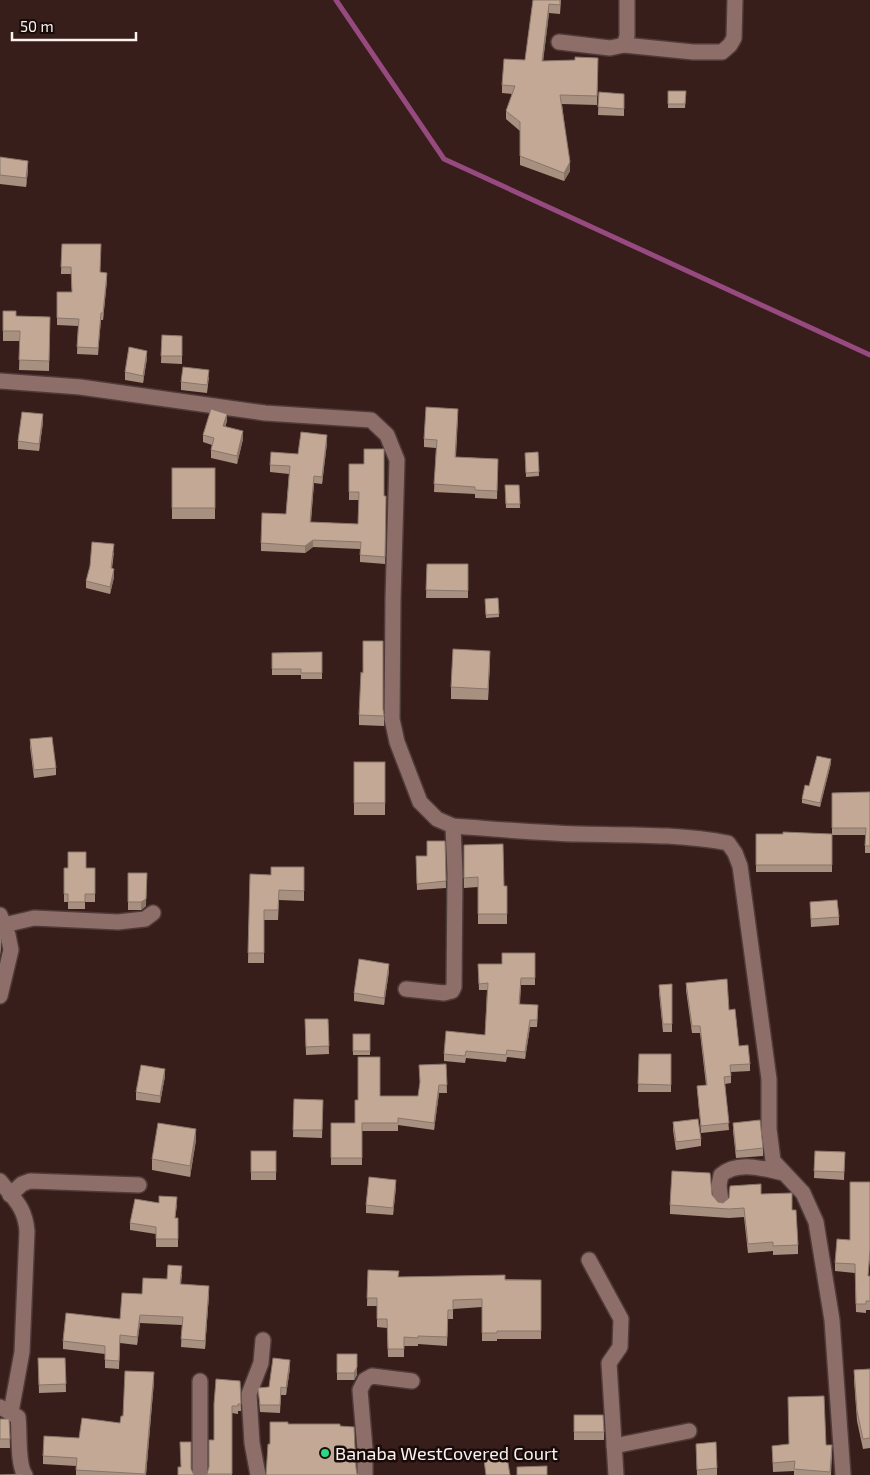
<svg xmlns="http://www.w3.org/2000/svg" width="870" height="1475" viewBox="0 0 870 1475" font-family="'Exo 2',sans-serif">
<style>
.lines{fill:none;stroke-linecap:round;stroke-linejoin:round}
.stream{stroke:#974a7f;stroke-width:5}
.minor-casing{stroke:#4f3b39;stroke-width:18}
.minor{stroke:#8d6e68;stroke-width:15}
.wall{fill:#a89081}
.shaded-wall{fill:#887669}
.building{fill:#c3a896;stroke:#887669}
.poi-dot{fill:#28d885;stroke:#170c0a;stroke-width:2}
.labels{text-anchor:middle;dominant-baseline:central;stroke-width:5;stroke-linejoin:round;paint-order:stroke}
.poi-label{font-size:18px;fill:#fdf2f0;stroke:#170c0a;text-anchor:start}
</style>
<rect width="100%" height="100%" fill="#371e1a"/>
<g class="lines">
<!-- stream -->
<polyline class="stream" points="336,0 444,159 870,355"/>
<defs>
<g id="minor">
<polyline points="559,42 610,48 624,45 627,36 627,0"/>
<polyline points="624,45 693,52 722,52 730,45 734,38 735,0"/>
<path d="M0,381L80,387L265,413L371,420L387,435L397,460L393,599L392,719L397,742L420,802L437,819L453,826C495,829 537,833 579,834C627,835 682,834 728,843L735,853L740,866L769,1079V1129L773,1161L803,1193L816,1222L832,1320L843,1475"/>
<polyline points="0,915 8,935 11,950 0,996"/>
<polyline points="4,925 34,918 118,922 145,919 153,913"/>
<polyline points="406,989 444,993 452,991 454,987 455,874 453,826"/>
<path d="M0,1181C14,1199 25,1207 27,1231L22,1352L11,1412"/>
<polyline points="10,1195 22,1184 30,1181 139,1185"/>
<path d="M721,1202L719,1185L721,1175C738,1160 764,1169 784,1173"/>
<polyline points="589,1260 621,1319 620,1347 609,1363 616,1475"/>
<path d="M0,1407L18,1417C20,1431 17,1464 25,1475"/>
<polyline points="614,1446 689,1431"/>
<polyline points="200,1475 200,1381"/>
<polyline points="258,1475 252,1443 249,1394 261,1363 263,1340"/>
<polyline points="365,1475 365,1449 360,1390 365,1380 372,1376 412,1381"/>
</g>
</defs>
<!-- minor casing -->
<use href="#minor" class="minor-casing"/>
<!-- minor -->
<use href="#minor" class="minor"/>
</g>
<!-- wall -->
<g class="wall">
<polygon points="533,0 561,0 560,14 549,13 543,61 598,67 597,105 562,104 570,171 564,181 520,165 520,131 506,119 506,111 512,94 502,93 502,85 525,60"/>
<polygon points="668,91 686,91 685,108 668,108"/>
<polygon points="599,92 624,101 624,116 598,115"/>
<polygon points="0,157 28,170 26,187 0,184"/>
<polygon points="62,244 100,273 107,280 103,320 101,320 98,355 77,354 78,326 57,325 57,292 72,292 71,274 61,274"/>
<polygon points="3,311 16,316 50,317 49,371 19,370 20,341 3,341"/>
<polygon points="162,335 182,336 182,364 161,363"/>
<polygon points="147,358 143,383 125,380 125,372"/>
<polygon points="209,377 207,393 181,390 181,382"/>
<polygon points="458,416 456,457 498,459 497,499 475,498 475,494 434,492 436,448 424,447 424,439"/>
<polygon points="227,421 225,427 243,439 237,464 211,458 211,450 212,445 203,442 203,435"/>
<polygon points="43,422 39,451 18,449 18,441"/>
<polygon points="327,443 322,484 314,483 311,522 358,524 359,500 349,500 349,464 384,496 386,496 385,564 360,562 360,549 313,547 305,553 261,551 261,543 286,514 289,474 270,472 270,465"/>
<polygon points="538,452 539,476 526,477 525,453"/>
<rect x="172" y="468" width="43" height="51"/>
<polygon points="505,485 519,485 520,508 506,508"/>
<polygon points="114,552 112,569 114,577 110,594 86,588 86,581"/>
<polygon points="427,564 468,564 468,598 426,598"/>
<polygon points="498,598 499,617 486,618 485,599"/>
<polygon points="322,652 322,679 301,679 301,675 272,675 272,653"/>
<polygon points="490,662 488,700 451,699 451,687"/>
<polygon points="383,710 384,716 384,726 359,725 359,715"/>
<polygon points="30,739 56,768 56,775 34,778 30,747"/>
<rect x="354" y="762" width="31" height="53"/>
<polygon points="831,763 820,807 802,803 802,799 809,786"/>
<polygon points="870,792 870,853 865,853 865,835 832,835 832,872 756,872 756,834 832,834 832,793"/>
<polygon points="445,841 446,888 417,890 416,856 427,856"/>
<polygon points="464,845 504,886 507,886 507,924 478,924 478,887 464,888"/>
<polygon points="304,867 304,901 279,900 278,920 264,920 264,963 248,963 250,874 271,875"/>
<polygon points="64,868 95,868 95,902 85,902 85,909 68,909 68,902 64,902"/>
<polygon points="128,873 146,906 141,910 128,910"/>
<polygon points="810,902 839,917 839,925 811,927"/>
<polygon points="535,953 535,985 521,985 520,1004 538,1012 537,1027 530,1027 525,1059 507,1057 506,1062 466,1058 465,1063 444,1061 444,1054 485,1035 487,990 479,990 478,964 502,964"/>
<polygon points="389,971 384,1005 354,1001 354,993"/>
<polygon points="686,983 729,1010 739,1046 750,1064 750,1071 731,1072 731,1083 725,1084 729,1130 701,1133 697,1086 706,1085 700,1033 692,1033 686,990"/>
<polygon points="672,984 672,1032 663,1032 659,993 659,985"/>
<polygon points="305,1019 328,1019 329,1054 306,1055"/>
<rect x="353" y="1034" width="17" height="21"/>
<polygon points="639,1054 671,1054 671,1092 638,1092"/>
<polygon points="446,1064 447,1093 439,1093 434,1130 398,1125 398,1131 362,1131 362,1165 331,1165 331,1123 355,1123 358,1100 380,1096 418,1096"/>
<polygon points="165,1076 160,1103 136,1100 136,1092"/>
<polygon points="294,1099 323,1100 322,1138 293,1137"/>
<polygon points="673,1122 701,1139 701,1146 676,1150 673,1130"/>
<polygon points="733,1123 763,1148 763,1156 736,1158 733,1131"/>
<polygon points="196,1140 190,1177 152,1170 152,1159"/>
<rect x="251" y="1151" width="25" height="29"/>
<polygon points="815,1151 845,1152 844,1180 814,1178"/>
<polygon points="870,1182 870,1258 868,1276 870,1276 870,1310 866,1310 866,1313 856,1312 855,1273 835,1271 835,1263 850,1240"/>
<polygon points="396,1187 393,1215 366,1213 366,1205"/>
<polygon points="761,1194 792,1210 798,1245 798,1254 773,1255 773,1251 748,1253 744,1217 729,1218 670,1214 670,1205 712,1195 718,1202 723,1203"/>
<polygon points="177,1205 175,1218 178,1218 178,1247 156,1247 156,1234 130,1230 130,1223"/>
<polygon points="368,1270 398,1277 541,1280 541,1339 497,1339 497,1341 482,1341 482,1307 453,1309 453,1319 448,1319 447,1346 418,1344 418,1346 404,1346 404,1357 388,1357 387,1328 377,1327 377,1306 367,1306"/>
<polygon points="182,1274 181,1284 209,1294 205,1349 181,1347 182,1325 140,1323 137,1345 120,1343 119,1369 105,1368 105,1354 63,1349 63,1341 120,1319 142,1294 167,1279"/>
<polygon points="337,1354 357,1375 354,1380 337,1380"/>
<polygon points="38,1358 65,1358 66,1392 39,1393"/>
<polygon points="290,1368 286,1395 281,1395 280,1413 260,1412 258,1388 269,1387"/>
<polygon points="870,1369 870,1448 863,1449 857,1421 854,1380 854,1370"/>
<polygon points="154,1381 146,1475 76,1475 76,1466 43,1464 43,1456 79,1438 120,1423 123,1416"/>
<polygon points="240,1381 241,1411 238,1411 238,1414 232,1413 232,1475 207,1475 209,1467 214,1440"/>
<polygon points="574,1415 604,1432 604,1440 574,1440"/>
<polygon points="0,1419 9,1419 10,1448 0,1448"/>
<polygon points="696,1444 717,1468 717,1475 697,1475"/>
<polygon points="826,1445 832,1454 831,1475 794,1475 794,1471 773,1472 772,1446"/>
</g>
<!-- shaded-wall -->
<g class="shaded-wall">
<polygon points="549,4 549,13 542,70 542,61"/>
<polygon points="28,161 28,170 26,187 26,178"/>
<polygon points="570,162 570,171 564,181 564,173"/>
<polygon points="107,273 107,280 103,320 103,313"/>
<polygon points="147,351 147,358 143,383 143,376"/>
<polygon points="43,414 43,422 39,451 39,444"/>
<polygon points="227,414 227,421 223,434 223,426"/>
<polygon points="243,431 243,439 237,464 237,456"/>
<polygon points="327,435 327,443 322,484 322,477"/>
<polygon points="314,476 314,483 310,529 310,522"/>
<polygon points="313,540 313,547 305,553 305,546"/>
<polygon points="114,569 114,577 110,594 110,587"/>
<polygon points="490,651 490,662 488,700 488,689"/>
<polygon points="831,759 831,763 820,807 820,803"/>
<polygon points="147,873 146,906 141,910 141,902"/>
<polygon points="1,942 1,950 0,956 0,948"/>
<polygon points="389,964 389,971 384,1005 384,998"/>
<polygon points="530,1020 530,1027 525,1059 525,1052"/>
<polygon points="165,1069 165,1076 160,1103 160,1096"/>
<polygon points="439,1085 439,1093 434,1130 434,1123"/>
<polygon points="196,1129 196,1140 190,1177 190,1166"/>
<polygon points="396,1180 396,1187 393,1215 393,1208"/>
<polygon points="209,1286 209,1294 205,1349 205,1341"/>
<polygon points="140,1315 140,1323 137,1345 137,1337"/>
<polygon points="290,1360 290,1368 286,1395 286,1388"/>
<polygon points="357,1367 357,1375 354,1380 354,1373"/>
<polygon points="154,1372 154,1381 146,1475 145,1475"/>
</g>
<!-- building -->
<g class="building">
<polygon points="533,0 560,0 560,5 549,4 542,61 575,60 575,57 598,58 597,96 560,95 570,162 564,173 520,156 520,122 506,111 515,86 502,85 504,59 525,60"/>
<polygon points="668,91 686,91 685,104 668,104"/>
<polygon points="599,92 624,94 624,109 598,107"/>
<polygon points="0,157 28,161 26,178 0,175"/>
<polygon points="62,244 101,244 100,272 107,273 103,313 101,313 98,348 77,347 79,319 57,318 57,292 72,292 71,267 61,267"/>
<polygon points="3,311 16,311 16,316 50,317 49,361 19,360 20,331 3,331"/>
<polygon points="162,335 182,336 182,356 161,356"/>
<polygon points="129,347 147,351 143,376 125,372"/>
<polygon points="183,367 209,370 207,385 181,382"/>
<polygon points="426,407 458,409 455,457 498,459 497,491 475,490 475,487 434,484 437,440 424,439"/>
<polygon points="211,409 227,414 223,426 243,431 237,456 211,450 214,438 203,435"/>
<polygon points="22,412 43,414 39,444 18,441"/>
<polygon points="301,432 327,435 322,477 314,476 310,522 358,524 359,492 349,492 349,464 364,464 364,449 384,449 384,496 386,496 385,557 360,555 361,542 313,540 305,546 261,543 262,513 286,514 290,466 270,465 271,452 298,454"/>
<polygon points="538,452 539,472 526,473 525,453"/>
<rect x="172" y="468" width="43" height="40"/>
<polygon points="505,485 519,485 520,504 506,504"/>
<polygon points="92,542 114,544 111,568 114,569 110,587 86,581 90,566"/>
<polygon points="427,564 468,564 468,591 426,590"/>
<polygon points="498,598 499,614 486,615 485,599"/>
<polygon points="363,641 383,641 383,709 384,716 359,715 361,672 363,673"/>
<polygon points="453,649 490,651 488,689 451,687"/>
<polygon points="322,652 322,673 301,673 301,669 272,669 272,653"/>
<polygon points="52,737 56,768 34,770 30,739"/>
<polygon points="817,756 831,759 820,803 802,799 805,785 809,786"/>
<rect x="354" y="762" width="31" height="41"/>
<polygon points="870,792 870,846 865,846 866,828 832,828 832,793"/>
<polygon points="783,832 832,834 832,865 756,865 756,834 783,834"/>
<polygon points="427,841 445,841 446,881 417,884 416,856 427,856"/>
<polygon points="503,844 504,886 507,886 507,914 478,914 478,877 464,878 464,845"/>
<polygon points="68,852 86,852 86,868 95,868 95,894 85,894 85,902 68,902 68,894 64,894 64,868 68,868"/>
<polygon points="271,867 304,867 304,891 279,890 278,910 264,910 264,953 248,953 250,874 271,875"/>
<polygon points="128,873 147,873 146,899 141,902 128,902"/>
<polygon points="837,900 839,917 811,919 810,902"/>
<polygon points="0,935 1,942 0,948"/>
<polygon points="502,953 535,953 535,978 521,978 519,1004 538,1005 537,1020 530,1020 525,1052 507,1050 506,1055 466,1051 465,1056 444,1054 446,1031 485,1035 488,983 479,984 478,964 502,964"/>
<polygon points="359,959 389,964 384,998 354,993"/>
<polygon points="727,979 729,1010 735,1009 739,1046 748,1045 750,1064 730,1065 731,1076 724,1077 729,1123 701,1126 697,1086 707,1085 700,1026 692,1026 686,983"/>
<polygon points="672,984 672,1024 663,1024 659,985"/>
<polygon points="305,1019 328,1019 329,1046 306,1047"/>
<rect x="353" y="1034" width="17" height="17"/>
<polygon points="639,1054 671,1054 671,1085 638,1084"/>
<polygon points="358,1057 380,1057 380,1096 418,1096 420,1082 419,1065 446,1064 447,1085 439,1085 434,1123 398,1118 398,1123 362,1123 362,1158 331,1158 331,1123 355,1123 355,1100 358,1100"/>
<polygon points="141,1065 165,1069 160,1096 136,1092"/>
<polygon points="294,1099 323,1100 322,1130 293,1130"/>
<polygon points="698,1119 701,1139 676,1142 673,1122"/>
<polygon points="760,1120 763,1148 736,1151 733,1123"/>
<polygon points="158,1123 196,1129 190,1166 152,1159"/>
<rect x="251" y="1151" width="25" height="21"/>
<polygon points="815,1151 845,1152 844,1172 814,1171"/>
<polygon points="672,1171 710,1173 712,1195 718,1202 723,1203 729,1198 730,1186 761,1184 761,1194 792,1193 792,1210 796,1210 798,1245 773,1246 773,1242 748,1244 744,1208 729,1209 670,1205"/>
<polygon points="369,1177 396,1180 393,1208 366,1205"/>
<polygon points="850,1182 870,1182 870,1249 868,1276 870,1276 870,1301 866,1301 866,1304 856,1304 855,1264 835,1263 837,1239 850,1240"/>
<polygon points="159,1196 177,1197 175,1218 178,1218 178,1239 156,1239 156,1227 130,1223 135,1199 159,1203"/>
<polygon points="168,1265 182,1266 180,1284 209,1286 205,1341 181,1339 183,1317 140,1315 137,1337 120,1335 119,1361 105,1360 105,1346 63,1341 66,1313 120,1319 122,1293 142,1294 143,1278 167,1279"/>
<polygon points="368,1270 399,1271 398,1277 505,1275 505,1280 541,1280 541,1331 497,1331 497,1333 482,1333 482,1299 453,1300 453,1310 448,1310 447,1337 418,1336 418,1338 404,1337 404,1349 388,1349 387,1319 377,1319 377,1298 367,1298"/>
<polygon points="337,1354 357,1354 357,1367 354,1373 337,1373"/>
<polygon points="38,1358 65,1358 66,1384 39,1385"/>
<polygon points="273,1358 290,1360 286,1388 281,1387 280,1405 260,1405 258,1388 269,1387"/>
<polygon points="870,1369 870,1438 863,1439 857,1411 854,1370"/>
<polygon points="125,1371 154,1372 145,1474 76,1470 77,1458 43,1456 44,1436 79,1438 82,1418 120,1423 121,1416 123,1416"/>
<polygon points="216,1379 240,1381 241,1404 238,1404 238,1406 232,1406 232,1474 207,1474 209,1467 209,1440 214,1440 214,1404"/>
<polygon points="824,1396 826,1445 832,1445 830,1472 794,1469 795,1461 773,1463 772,1446 789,1444 788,1397"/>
<polygon points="574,1415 603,1415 604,1432 574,1432"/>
<polygon points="0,1419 9,1419 10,1439 0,1439"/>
<polygon points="270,1422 288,1422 288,1424 340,1424 340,1426 354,1427 356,1468 357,1474 359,1475 266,1475 268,1444 270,1444"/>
<polygon points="180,1442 191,1442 191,1469 194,1475 178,1475 178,1467 181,1467"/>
<polygon points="716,1442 717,1468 697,1470 696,1444"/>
<polygon points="507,1457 510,1475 486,1475 484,1460"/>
<polygon points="547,1466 547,1475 517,1475 517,1467"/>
<polygon points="23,1474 23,1475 0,1475"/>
</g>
<!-- markers -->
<circle class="poi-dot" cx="325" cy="1453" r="5"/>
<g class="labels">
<!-- poi labels -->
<g class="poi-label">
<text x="335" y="1453">Banaba WestCovered Court</text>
</g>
</g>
<!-- scale -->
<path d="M12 32v8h124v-8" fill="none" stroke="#fdf2f0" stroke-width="2.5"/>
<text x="20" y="32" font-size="15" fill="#fdf2f0" stroke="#170c0a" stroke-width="4" paint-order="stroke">50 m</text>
</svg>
